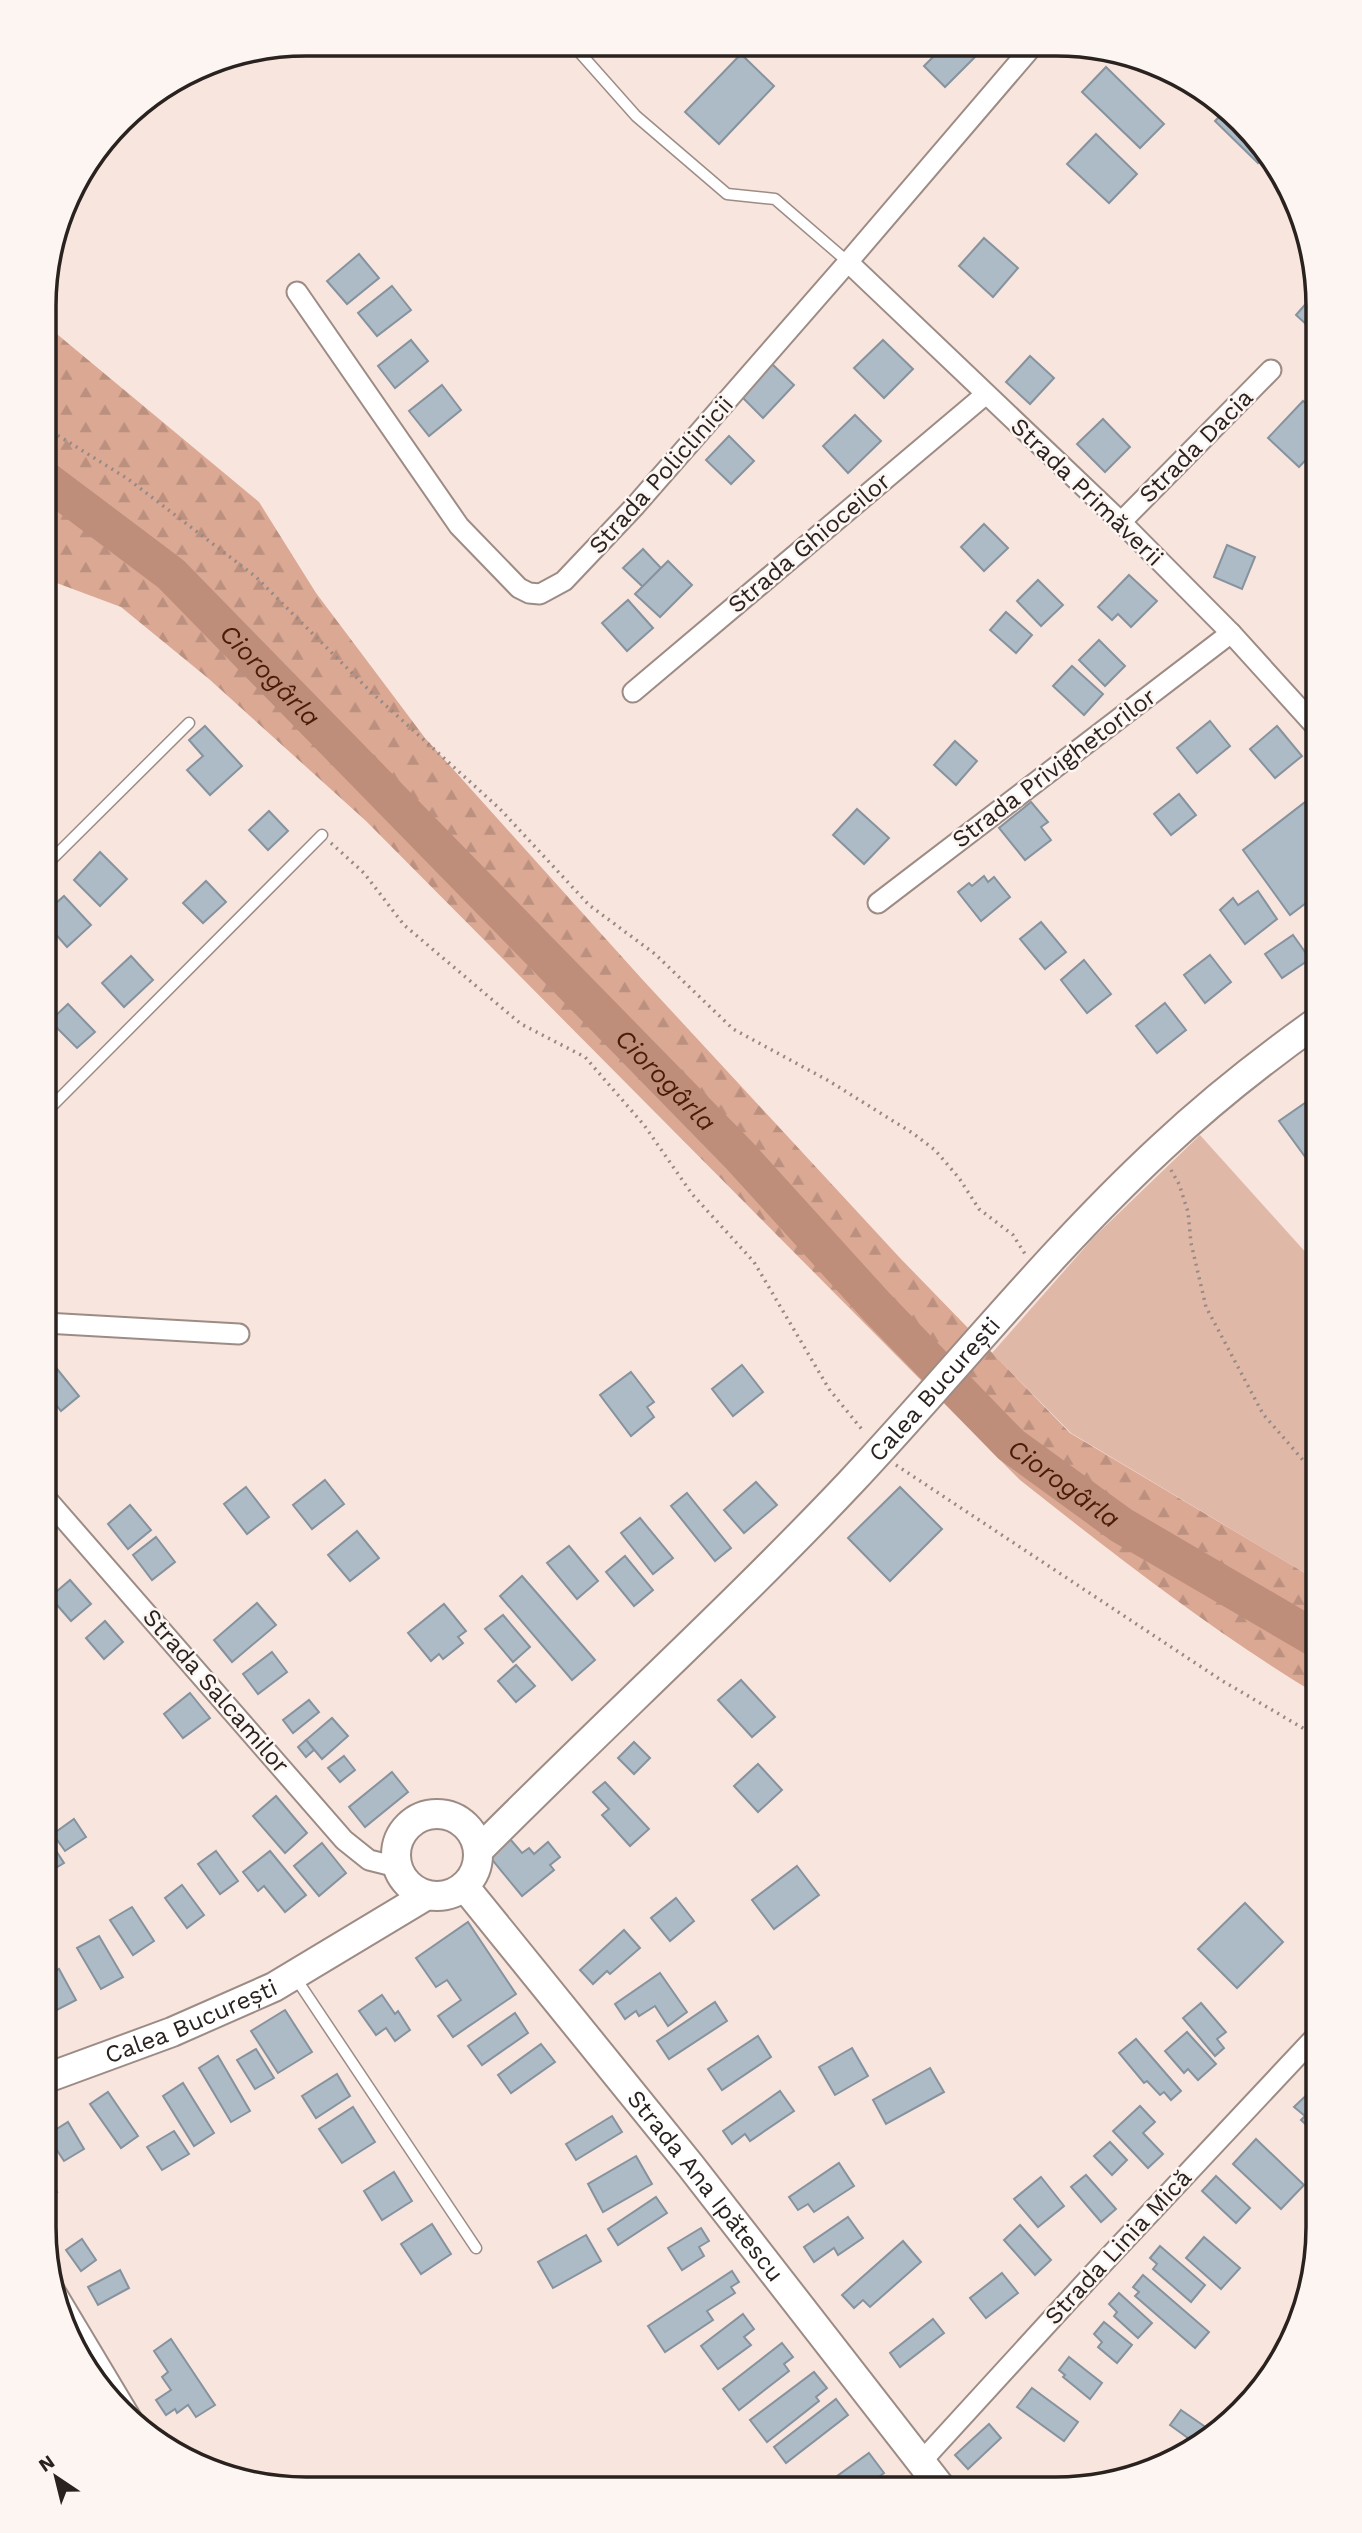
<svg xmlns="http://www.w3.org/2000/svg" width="1362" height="2533" viewBox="0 0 1362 2533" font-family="'Work Sans',sans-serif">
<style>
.grass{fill:#e0b8a8}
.forest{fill:url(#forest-firs)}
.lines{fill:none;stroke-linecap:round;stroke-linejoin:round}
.river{stroke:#bf8e7b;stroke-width:37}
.building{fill:#adbbc7;stroke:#86939e;stroke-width:2}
.service-casing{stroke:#9d8c85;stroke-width:13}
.minor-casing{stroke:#9d8c85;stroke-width:23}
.secondary-casing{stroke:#9d8c85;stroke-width:32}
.path{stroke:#978a85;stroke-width:3.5;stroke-dasharray:2 5;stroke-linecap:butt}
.service{stroke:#fff;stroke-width:10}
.minor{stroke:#fff;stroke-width:19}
.secondary{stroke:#fff;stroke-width:28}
.labels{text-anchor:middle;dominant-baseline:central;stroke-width:5;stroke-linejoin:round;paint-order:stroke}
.street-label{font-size:24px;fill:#29221f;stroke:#fdf5f2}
.water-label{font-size:26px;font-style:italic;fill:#4a1c07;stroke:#fdf5f2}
.rim{fill:none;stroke:#29221f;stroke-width:3.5}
</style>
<defs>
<pattern id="forest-firs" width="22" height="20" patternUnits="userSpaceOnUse" patternTransform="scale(1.75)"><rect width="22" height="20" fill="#dba894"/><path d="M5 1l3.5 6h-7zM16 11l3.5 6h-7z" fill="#bc907f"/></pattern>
</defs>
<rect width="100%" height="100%" fill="#f8e5de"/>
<!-- grass -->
<polygon class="grass" points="1200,1135 1318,1266 1318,1581 1071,1433 992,1353 1094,1237"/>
<!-- forest -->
<path class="forest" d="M46,325L259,502L316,593L425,738L641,978L900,1258L1070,1433L1318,1581V1695C1213,1632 1116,1556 1020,1480L366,821L209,679L121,607L46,579Z"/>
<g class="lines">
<!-- river -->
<path class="river" id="s1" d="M46,480L171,574L740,1156L877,1307L1011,1445L1121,1525L1318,1640"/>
</g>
<!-- building -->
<g class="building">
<polygon points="942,48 967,48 976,56 945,87 924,66"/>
<polygon points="741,54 774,86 719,144 685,112"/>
<polygon points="1106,67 1164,124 1140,148 1082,92"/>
<polygon points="1228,108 1268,153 1258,163 1215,121"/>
<polygon points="1096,134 1137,174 1109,203 1067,164"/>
<polygon points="984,238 1018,268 993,297 959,266"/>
<polygon points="359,254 379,278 347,304 327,281"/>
<polygon points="392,286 411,310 377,336 358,313"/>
<polygon points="1316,292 1318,306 1318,335 1296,315"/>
<polygon points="411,340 428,361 395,388 378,366"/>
<polygon points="883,340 913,369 884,398 854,368"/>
<polygon points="1030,356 1054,378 1030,404 1006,382"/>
<polygon points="771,363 794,385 763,418 741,396"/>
<polygon points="442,385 461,410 429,436 409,411"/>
<polygon points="1303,401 1318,415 1318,447 1299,467 1268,438"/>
<polygon points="855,415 881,441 848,473 823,446"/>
<polygon points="1103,419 1130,447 1105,472 1077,444"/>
<polygon points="729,436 754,461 731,484 706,460"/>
<polygon points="984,524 1008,548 984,571 961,547"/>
<polygon points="1227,545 1255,557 1242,589 1214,577"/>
<polygon points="643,549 661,568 643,587 623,568"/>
<polygon points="668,561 692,585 660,617 635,594"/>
<polygon points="1129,575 1157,601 1131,627 1118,614 1112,620 1098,607"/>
<polygon points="1038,580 1063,605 1041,626 1017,601"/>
<polygon points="628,600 653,628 627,651 602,623"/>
<polygon points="1006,612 1032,635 1016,653 990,630"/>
<polygon points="1099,640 1125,666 1105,686 1079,660"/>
<polygon points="1072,666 1103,694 1084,715 1053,686"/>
<polygon points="1210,721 1230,746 1197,773 1177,748"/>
<polygon points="205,726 242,766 210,795 187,770 203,756 189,740"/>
<polygon points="1277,726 1302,756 1275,778 1250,749"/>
<polygon points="955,741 977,761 956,785 934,765"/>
<polygon points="1318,792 1318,894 1290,915 1243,850"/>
<polygon points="1179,794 1196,815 1171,835 1154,814"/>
<polygon points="1031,802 1048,822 1041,827 1051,840 1025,860 999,828"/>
<polygon points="857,809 889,838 864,864 833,835"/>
<polygon points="269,811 288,831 268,850 249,830"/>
<polygon points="100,852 127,879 100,906 74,880"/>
<polygon points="984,876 988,882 994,877 1010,897 981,921 958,892 969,883 972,886"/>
<polygon points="206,881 226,902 203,923 183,903"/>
<polygon points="1258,891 1277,919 1245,944 1220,910 1233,898 1238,905"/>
<polygon points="64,896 91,925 67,947 45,922 45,913"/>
<polygon points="1041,922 1066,952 1045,969 1020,939"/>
<polygon points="1293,935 1310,959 1282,978 1265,954"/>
<polygon points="1210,955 1231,982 1205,1003 1184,975"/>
<polygon points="131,956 153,980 124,1007 102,983"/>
<polygon points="1084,960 1111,994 1087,1013 1061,980"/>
<polygon points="1165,1003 1186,1030 1157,1053 1136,1026"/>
<polygon points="68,1004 95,1032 77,1048 50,1021"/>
<polygon points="1318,1094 1318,1149 1306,1158 1279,1121"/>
<polygon points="45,1354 79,1396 61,1411 45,1391"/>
<polygon points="742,1365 763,1392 733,1416 712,1389"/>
<polygon points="631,1372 654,1402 647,1407 654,1417 631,1436 600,1395"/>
<polygon points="325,1480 344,1504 312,1529 293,1505"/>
<polygon points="756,1482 777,1505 744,1533 724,1510"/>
<polygon points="246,1487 269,1517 247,1534 224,1504"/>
<polygon points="900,1487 942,1529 890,1581 848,1538"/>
<polygon points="687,1493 731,1548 715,1561 671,1506"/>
<polygon points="130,1505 151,1530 128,1549 108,1524"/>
<polygon points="640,1518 673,1558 653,1574 621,1533"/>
<polygon points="357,1531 379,1558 350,1581 328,1555"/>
<polygon points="156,1537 175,1562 152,1580 133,1555"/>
<polygon points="569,1546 598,1581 577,1599 547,1563"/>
<polygon points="625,1556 653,1590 634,1606 606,1572"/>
<polygon points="522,1576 595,1660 572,1680 500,1596"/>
<polygon points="70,1580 91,1604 71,1621 50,1597"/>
<polygon points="257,1603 276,1625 232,1662 214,1640"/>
<polygon points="444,1604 466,1631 458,1637 463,1643 443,1659 439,1654 431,1661 408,1633"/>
<polygon points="503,1615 530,1647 513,1662 485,1629"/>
<polygon points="105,1621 123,1642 104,1659 86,1638"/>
<polygon points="272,1652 287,1672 258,1694 243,1674"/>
<polygon points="516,1665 535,1686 516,1702 498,1681"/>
<polygon points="741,1680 775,1717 752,1737 718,1700"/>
<polygon points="190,1693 210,1718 183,1738 164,1714"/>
<polygon points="309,1700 319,1712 293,1733 283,1720"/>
<polygon points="332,1718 348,1736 322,1759 306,1740"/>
<polygon points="306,1740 314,1750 306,1757 298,1747"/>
<polygon points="634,1742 650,1758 634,1774 618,1758"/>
<polygon points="344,1756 355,1770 340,1782 328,1768"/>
<polygon points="758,1764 782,1790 758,1812 734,1786"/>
<polygon points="392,1772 408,1792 365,1827 349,1807"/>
<polygon points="605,1782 649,1829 630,1846 602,1815 609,1809 593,1792"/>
<polygon points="276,1796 307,1833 285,1853 253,1816"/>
<polygon points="74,1819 86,1837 65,1851 53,1834"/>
<polygon points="510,1839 522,1853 529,1848 534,1854 548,1842 560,1857 550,1865 554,1870 522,1896 489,1856"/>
<polygon points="49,1840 64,1863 44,1875 44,1843"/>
<polygon points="322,1843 346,1873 319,1896 294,1866"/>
<polygon points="216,1851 238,1881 220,1894 198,1864"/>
<polygon points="270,1851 306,1895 285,1912 264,1886 258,1891 243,1872"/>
<polygon points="797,1866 819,1895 774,1929 752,1900"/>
<polygon points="182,1885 204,1915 187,1928 165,1898"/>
<polygon points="676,1898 694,1921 670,1941 651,1918"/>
<polygon points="1245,1903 1283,1942 1237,1988 1198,1949"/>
<polygon points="132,1907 154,1941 133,1955 110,1920"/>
<polygon points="468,1922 516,1994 453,2037 438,2016 461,2000 447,1980 436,1987 416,1958"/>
<polygon points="624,1930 640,1948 610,1974 607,1971 593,1984 580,1970"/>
<polygon points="99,1936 123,1977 101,1989 77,1948"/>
<polygon points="59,1969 76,2000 53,2012 44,1996 44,1978"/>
<polygon points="660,1973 687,2012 668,2026 655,2006 639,2016 636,2011 625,2019 615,2004"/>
<polygon points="382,1995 395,2014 398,2011 410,2030 395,2041 386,2028 376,2035 359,2011"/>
<polygon points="715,2002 727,2021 669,2059 657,2041"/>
<polygon points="1201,2003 1226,2032 1217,2039 1224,2048 1215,2056 1183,2018"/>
<polygon points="285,2010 312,2052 278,2073 251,2031"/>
<polygon points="515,2013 528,2033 482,2065 468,2046"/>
<polygon points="1187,2032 1216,2064 1198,2080 1188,2069 1184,2073 1165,2051"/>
<polygon points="758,2036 771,2057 722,2090 708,2069"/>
<polygon points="1136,2039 1181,2091 1171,2100 1164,2092 1160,2095 1147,2081 1144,2083 1119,2053"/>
<polygon points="541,2044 555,2062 511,2093 498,2075"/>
<polygon points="852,2048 868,2076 835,2095 819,2067"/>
<polygon points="256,2049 274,2078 255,2089 237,2060"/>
<polygon points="218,2056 250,2111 231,2122 199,2068"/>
<polygon points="930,2068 944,2092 886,2124 873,2100"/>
<polygon points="337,2074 350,2096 316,2118 302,2096"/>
<polygon points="183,2083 214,2133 194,2146 163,2096"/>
<polygon points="1315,2087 1318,2089 1318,2136 1301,2120 1305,2116 1294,2107"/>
<polygon points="780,2091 794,2111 750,2141 745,2134 732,2144 723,2131"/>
<polygon points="108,2092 138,2136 121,2148 90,2104"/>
<polygon points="1140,2106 1155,2122 1143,2133 1163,2154 1148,2168 1113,2131"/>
<polygon points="353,2107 375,2142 342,2163 319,2129"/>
<polygon points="612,2116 622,2132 576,2160 566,2144"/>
<polygon points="68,2122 84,2149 64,2161 47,2135"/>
<polygon points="174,2131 189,2154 162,2170 147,2147"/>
<polygon points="1256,2139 1304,2185 1281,2209 1233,2164"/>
<polygon points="1110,2142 1127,2160 1112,2175 1094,2156"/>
<polygon points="636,2156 652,2184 603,2212 588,2184"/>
<polygon points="839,2163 854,2186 814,2212 808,2204 798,2210 789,2197"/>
<polygon points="44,2168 57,2192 44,2199"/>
<polygon points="394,2172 412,2201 382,2220 364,2191"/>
<polygon points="1086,2175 1116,2209 1101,2222 1071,2187"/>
<polygon points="1216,2176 1250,2208 1236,2223 1202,2191"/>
<polygon points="1041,2177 1064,2206 1038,2227 1014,2199"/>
<polygon points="656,2197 667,2213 618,2245 608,2229"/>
<polygon points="848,2217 863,2238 838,2255 834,2248 814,2262 804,2247"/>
<polygon points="432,2224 451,2254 421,2274 401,2244"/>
<polygon points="1020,2225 1051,2260 1035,2275 1004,2240"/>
<polygon points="701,2228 709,2241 699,2247 704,2256 682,2270 668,2248"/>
<polygon points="586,2235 601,2261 553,2288 538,2262"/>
<polygon points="1204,2237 1240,2268 1221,2289 1186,2258"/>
<polygon points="82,2239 96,2260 81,2271 66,2250"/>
<polygon points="903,2241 921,2262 870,2307 863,2300 854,2308 842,2295"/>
<polygon points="1160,2246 1205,2285 1191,2302 1153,2269 1157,2264 1150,2258"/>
<polygon points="120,2270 129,2288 98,2305 88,2287"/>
<polygon points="732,2271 739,2282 731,2287 735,2293 707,2311 713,2320 665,2352 648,2326"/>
<polygon points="1002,2273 1018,2293 986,2318 970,2298"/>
<polygon points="1143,2275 1209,2332 1195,2348 1135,2296 1139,2292 1133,2287"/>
<polygon points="1119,2293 1152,2323 1138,2338 1114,2316 1117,2312 1109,2304"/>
<polygon points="743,2314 754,2329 744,2337 751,2345 718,2369 701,2346"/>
<polygon points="933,2319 944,2333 900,2367 890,2353"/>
<polygon points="1104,2322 1132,2345 1117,2363 1098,2347 1102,2342 1094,2334"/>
<polygon points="171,2339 215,2405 196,2417 188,2405 177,2413 175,2409 166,2415 156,2400 171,2390 162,2377 168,2372 154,2351"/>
<polygon points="782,2343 793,2357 784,2364 789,2371 739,2410 723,2389"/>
<polygon points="1069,2357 1102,2383 1090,2399 1063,2377 1065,2375 1059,2370"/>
<polygon points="814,2372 827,2388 816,2397 819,2401 767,2442 750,2420"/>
<polygon points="1032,2388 1078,2422 1064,2441 1017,2407"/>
<polygon points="836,2399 848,2415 786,2463 774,2447"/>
<polygon points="1181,2410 1214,2433 1202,2445 1199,2446 1170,2425"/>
<polygon points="989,2424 1001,2438 968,2469 955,2455"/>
<polygon points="869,2453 884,2473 863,2489 840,2489 833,2479"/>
</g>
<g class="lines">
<defs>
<g id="service">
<polyline points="573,45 636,116 727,194 775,199 848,262"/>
<polyline points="45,866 189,723"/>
<polyline points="45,1113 322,835"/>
<polyline points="295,1977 476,2248"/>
</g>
<g id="minor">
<polyline points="848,262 1121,522 1231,633 1318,729"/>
<polyline points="297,292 459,526 519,588 529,593 540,594 564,581 635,506 848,262 1031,48"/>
<polyline points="1121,522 1271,370"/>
<polyline points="633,692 986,394"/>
<polyline points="878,903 1231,633"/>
<polyline points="45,1323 239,1334"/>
<polyline points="45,1497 344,1840 369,1860 397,1867"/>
<polyline points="54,2289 136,2426"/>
<polyline points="921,2462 1092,2275 1318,2034"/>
</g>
<g id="secondary">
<circle cx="437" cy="1855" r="41"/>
<path id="s2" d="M479,1850C602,1726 731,1609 850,1483C955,1371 1049,1252 1161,1148C1210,1102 1263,1060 1318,1021"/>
<path id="s3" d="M464,1886L690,2165L942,2489"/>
<path id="s4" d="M44,2079L172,2032L274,1987L427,1895"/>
</g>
</defs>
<!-- service casing -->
<use href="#service" class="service-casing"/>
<!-- minor casing -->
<use href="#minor" class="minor-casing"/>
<!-- secondary casing -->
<use href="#secondary" class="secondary-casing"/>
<!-- path -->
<g class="path">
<polyline points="46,428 128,479 256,577 371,692 500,809 589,905 655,954 733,1029 829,1081 914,1134 935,1150 959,1178 979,1209 1013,1235 1025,1254"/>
<polyline points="331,843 364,873 404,925 521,1024 585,1057 644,1125 692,1194 754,1262 829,1389 864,1432"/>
<polyline points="1171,1170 1179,1184 1188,1212 1191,1243 1206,1307 1263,1414 1309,1467 1318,1474"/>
<polyline points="896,1465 1221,1680 1318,1737"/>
</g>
<!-- service -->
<use href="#service" class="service"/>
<!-- minor -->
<use href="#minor" class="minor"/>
<!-- secondary -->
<use href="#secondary" class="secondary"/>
</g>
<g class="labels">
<!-- street labels -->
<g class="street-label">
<text transform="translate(1196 446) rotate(-45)">Strada Dacia</text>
<text transform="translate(661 475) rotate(-48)">Strada Policlinicii</text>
<text transform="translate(1087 492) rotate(44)">Strada Primăverii</text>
<text transform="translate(809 543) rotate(-40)">Strada Ghioceilor</text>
<text transform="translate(1054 768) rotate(-37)">Strada Privighetorilor</text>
<text stroke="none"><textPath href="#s2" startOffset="648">Calea București</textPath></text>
<text transform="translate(216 1691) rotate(49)">Strada Salcamilor</text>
<text stroke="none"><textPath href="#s4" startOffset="158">Calea București</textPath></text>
<text stroke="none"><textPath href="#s3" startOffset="385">Strada Ana Ipătescu</textPath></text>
<text transform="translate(1118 2247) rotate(-47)">Strada Linia Mică</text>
</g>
<!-- water labels -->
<g class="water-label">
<text stroke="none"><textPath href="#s1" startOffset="298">Ciorogârla</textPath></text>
<text stroke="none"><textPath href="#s1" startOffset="864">Ciorogârla</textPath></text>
<text stroke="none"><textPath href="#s1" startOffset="1432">Ciorogârla</textPath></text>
</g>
</g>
<!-- crop -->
<path d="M0 0H1362V2533H0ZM306 56H1056A250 250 0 0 1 1306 306V2227A250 250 0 0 1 1056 2477H306A250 250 0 0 1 56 2227V306A250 250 0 0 1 306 56Z" fill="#fdf5f2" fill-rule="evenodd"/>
<path class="rim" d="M306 56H1056A250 250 0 0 1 1306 306V2227A250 250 0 0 1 1056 2477H306A250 250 0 0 1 56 2227V306A250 250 0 0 1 306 56Z"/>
<!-- north arrow -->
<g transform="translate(56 2477) rotate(325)" stroke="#fdf5f2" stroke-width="5" paint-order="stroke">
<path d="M0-5L12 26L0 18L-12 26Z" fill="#29221f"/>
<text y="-10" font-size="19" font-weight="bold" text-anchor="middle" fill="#29221f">N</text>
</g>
</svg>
